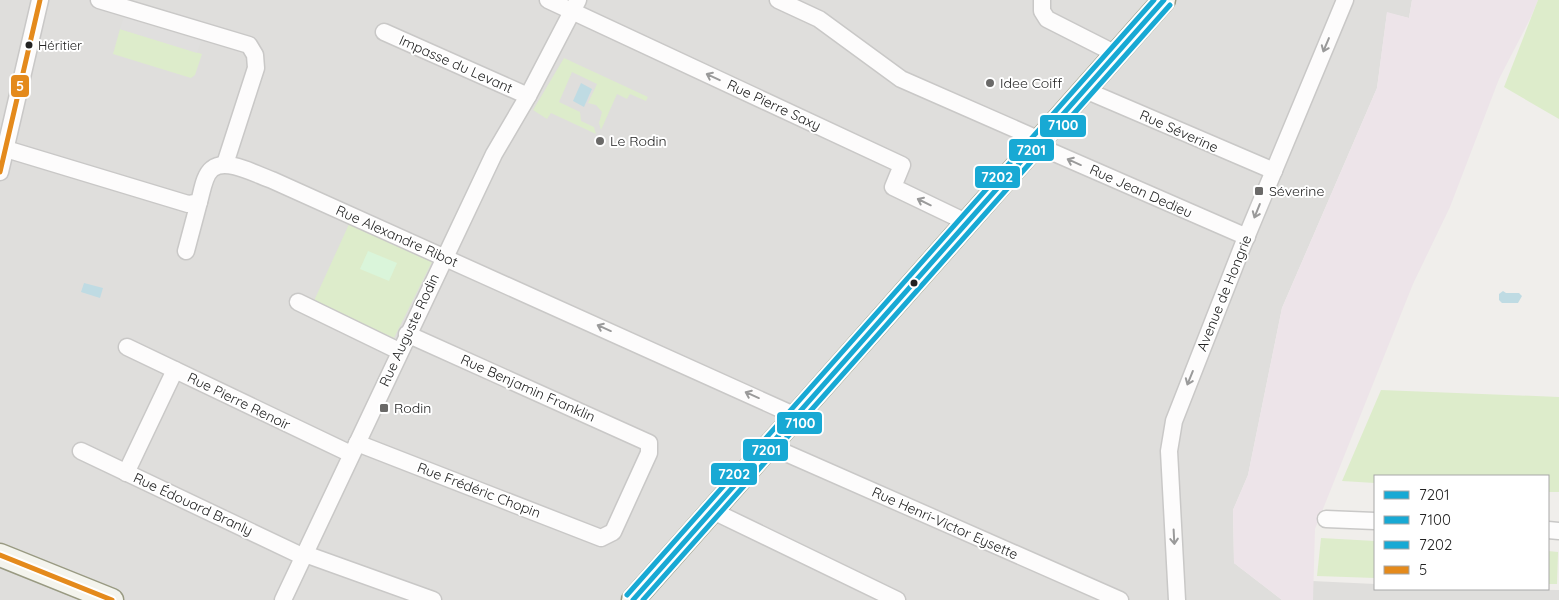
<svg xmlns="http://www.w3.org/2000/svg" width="1559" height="600" viewBox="0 0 1559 600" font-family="Quicksand,sans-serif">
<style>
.residential{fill:#dfdedc}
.industrial{fill:#ede4e9}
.grass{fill:#ddeccb}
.park{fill:#daf5da}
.parking{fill:#e0dfde}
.water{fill:#bfdbe3}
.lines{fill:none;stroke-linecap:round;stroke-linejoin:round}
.street-casing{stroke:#c9c8c7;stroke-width:19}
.secondary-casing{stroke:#999a82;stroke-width:25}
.street{stroke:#fdfcfc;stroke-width:16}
.secondary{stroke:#f4f4ed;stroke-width:22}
.bus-1-casing{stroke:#fff;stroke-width:9}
.bus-2-casing{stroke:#fff;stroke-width:9}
.bus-3-casing{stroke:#fff;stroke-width:9}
.bus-4-casing{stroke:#fff;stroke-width:9}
.bus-1{stroke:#18a9d4;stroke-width:5}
.bus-2{stroke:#18a9d4;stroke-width:5}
.bus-3{stroke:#18a9d4;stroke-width:5}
.bus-4{stroke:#e48a1c;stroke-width:5}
.oneway{stroke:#9a9a9a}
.bus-dot{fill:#222;stroke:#fff;stroke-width:2}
.poi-dot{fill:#6a6968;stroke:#fff;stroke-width:2}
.labels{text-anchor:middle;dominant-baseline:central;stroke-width:4;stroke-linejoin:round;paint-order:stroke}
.bus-label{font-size:13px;fill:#222;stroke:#fff;text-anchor:start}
.street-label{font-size:14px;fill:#222;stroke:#fff}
.poi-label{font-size:14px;fill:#222;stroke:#fff;text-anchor:start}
.line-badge{stroke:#fff;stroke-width:2}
.badge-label{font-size:14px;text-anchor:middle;font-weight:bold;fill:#fff}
</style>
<rect width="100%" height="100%" fill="#f0eeeb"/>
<!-- residential -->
<g class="residential">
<polygon points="0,0 1412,0 1409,18 1387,13 1377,88 1282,308 1248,475 1233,510 1234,563 1282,600 0,600"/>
<polygon points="1312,581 1375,584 1375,589 1559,590 1559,600 1313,600"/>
</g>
<!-- industrial -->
<polygon class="industrial" points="1412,0 1538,0 1531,17 1499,79 1450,207 1413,284 1315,529 1313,600 1282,600 1234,563 1233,510 1248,475 1282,308 1377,88 1387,12 1409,18"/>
<!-- grass -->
<g class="grass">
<polygon points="1538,0 1559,0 1559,119 1504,87"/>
<polygon points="120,29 202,54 195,75 191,78 113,54"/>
<polygon points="564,58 648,97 646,101 630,94 627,99 617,94 601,130 599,123 602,112 596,105 588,103 597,84 572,72 559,102 580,112 581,121 594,127 596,134 551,113 547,119 533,110"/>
<polygon points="350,222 433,260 394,338 313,303"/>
<polygon points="1381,390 1559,397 1559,492 1548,492 1548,476 1375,476 1375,483 1342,481"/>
<polygon points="1321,538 1375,541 1375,578 1317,576"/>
<polygon points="1548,551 1558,552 1557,584 1548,584"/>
</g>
<!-- park -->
<polygon class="park" points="368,251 397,263 389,281 360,269"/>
<!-- parking -->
<polygon class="parking" points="124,17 201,41 197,53 120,29"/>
<!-- water -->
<g class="water">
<polygon points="581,83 592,89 584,107 573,101"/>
<polygon points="84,283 103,288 100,298 81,292"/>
<polygon points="1503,291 1506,293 1519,293 1522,296 1518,303 1502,303 1499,300 1499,294"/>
</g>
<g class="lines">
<defs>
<g id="street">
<polyline points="99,0 249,45 255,55 256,68 225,164"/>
<polyline points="548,0 902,165 893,187 968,223"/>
<polyline points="778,0 819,19 901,79 1040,140"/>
<polyline points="1042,0 1042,11 1047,19 1116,54"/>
<polyline points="384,32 528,96"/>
<polyline points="1085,90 1274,171"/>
<polyline points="1036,145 1247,237"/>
<path d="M6,149L188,204L199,202C202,192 204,175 212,169C226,157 257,175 272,180L796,416"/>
<polyline points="0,172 40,0"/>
<polyline points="186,251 199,202"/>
<polyline points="298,302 399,351"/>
<polyline points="127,347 351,454"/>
<polyline points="357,443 601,538 613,532 649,453 649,443 407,334"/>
<polyline points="770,446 1120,600"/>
<polyline points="81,451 304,557"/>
<polyline points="126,473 175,370"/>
<polyline points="713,511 897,600"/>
<polyline points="1326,519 1375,521"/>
<polyline points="1548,530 1559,531"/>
<polyline points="305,554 433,600"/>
<polyline points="283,600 494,154 528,96 578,0"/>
<polyline points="1177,600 1169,451 1174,421 1243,245 1345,0"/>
</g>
<g id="secondary">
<polyline points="0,555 112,600"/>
<polyline points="633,600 1164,0"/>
</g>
</defs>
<!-- street casing -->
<use href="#street" class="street-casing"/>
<!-- secondary casing -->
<use href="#secondary" class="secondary-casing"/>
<!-- street -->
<use href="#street" class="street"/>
<!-- secondary -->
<use href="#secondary" class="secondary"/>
<defs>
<polyline id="bus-1" points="633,600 1164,0"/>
<polyline id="bus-2" points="643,600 1170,5"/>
<polyline id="bus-3" points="627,595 1154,0"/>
<g id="bus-4">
<polyline points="0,172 40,0"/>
<polyline points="0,555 112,600"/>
</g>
</defs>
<!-- bus-1 casing -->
<use href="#bus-1" class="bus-1-casing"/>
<!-- bus-2 casing -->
<use href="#bus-2" class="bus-2-casing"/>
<!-- bus-3 casing -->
<use href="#bus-3" class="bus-3-casing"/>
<!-- bus-4 casing -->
<use href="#bus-4" class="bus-4-casing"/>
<!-- bus-1 -->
<use href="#bus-1" class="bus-1"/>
<!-- bus-2 -->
<use href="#bus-2" class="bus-2"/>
<!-- bus-3 -->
<use href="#bus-3" class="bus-3"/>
<!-- bus-4 -->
<use href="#bus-4" class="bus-4"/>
</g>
<!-- one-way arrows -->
<defs><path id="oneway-shaft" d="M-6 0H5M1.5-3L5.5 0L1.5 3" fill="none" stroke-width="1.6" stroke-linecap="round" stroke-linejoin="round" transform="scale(1.25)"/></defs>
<g class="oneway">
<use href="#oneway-shaft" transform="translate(1326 45) rotate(113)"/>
<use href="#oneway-shaft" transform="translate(713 77) rotate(-155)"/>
<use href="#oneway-shaft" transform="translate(1074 162) rotate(-156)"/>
<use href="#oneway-shaft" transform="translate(924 202) rotate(-154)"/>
<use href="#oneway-shaft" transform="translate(1257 211) rotate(112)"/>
<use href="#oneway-shaft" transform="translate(604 328) rotate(-156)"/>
<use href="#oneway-shaft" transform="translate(1190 378) rotate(112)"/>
<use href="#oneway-shaft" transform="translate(752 395) rotate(-156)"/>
<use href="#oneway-shaft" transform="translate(1174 537) rotate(87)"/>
</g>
<!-- markers -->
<g class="bus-dot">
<circle cx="29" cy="45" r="4.5"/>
<circle cx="914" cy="283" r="4.5"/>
</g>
<g class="poi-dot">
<circle cx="990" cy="83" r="5"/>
<circle cx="600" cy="141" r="5"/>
<rect x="1254" y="186" width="10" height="10" rx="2.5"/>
<rect x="379" y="403" width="10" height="10" rx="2.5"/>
</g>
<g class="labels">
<!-- bus labels -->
<g class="bus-label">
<text x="38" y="45">Héritier</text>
</g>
<!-- street labels -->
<g class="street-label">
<text transform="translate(456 64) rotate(24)">Impasse du Levant</text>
<text transform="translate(774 105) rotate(25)">Rue Pierre Saxy</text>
<text transform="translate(1179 131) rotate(24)">Rue Séverine</text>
<text transform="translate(1141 191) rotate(24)">Rue Jean Dedieu</text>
<text transform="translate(397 236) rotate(24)">Rue Alexandre Ribot</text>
<text transform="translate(1224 293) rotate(-68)">Avenue de Hongrie</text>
<text transform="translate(409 330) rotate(-65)">Rue Auguste Rodin</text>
<text transform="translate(528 388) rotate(24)">Rue Benjamin Franklin</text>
<text transform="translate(239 401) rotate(26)">Rue Pierre Renoir</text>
<text transform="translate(479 490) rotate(21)">Rue Frédéric Chopin</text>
<text transform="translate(193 504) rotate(25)">Rue Édouard Branly</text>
<text transform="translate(945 523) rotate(24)">Rue Henri-Victor Eysette</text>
</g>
<!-- poi labels -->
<g class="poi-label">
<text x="1000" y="83">Idee Coiff</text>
<text x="610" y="141">Le Rodin</text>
<text x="1269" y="191">Séverine</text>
<text x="394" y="408">Rodin</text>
</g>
</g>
<g class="line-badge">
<rect x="10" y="74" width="20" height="24" rx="5" fill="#e48a1c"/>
<rect x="1039" y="114" width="48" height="24" rx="5" fill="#18a9d4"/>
<rect x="1008" y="138" width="47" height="24" rx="5" fill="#18a9d4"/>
<rect x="974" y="165" width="47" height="24" rx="5" fill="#18a9d4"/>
<rect x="776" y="411" width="47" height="24" rx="5" fill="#18a9d4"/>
<rect x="742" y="438" width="47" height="24" rx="5" fill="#18a9d4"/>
<rect x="710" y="462" width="48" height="24" rx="5" fill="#18a9d4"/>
</g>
<g class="badge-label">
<text x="20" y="91">5</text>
<text x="1063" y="130">7100</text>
<text x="1031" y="155">7201</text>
<text x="997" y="182">7202</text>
<text x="800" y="428">7100</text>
<text x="766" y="455">7201</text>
<text x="734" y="479">7202</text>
</g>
<!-- legend -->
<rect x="1374" y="475" width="175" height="115" fill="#ffffff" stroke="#a7a7a7"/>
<rect x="1384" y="491" width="25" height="8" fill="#18a9d4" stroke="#a7a7a7"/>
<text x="1419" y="500" font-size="15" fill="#222222">7201</text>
<rect x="1384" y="516" width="25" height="8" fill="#18a9d4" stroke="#a7a7a7"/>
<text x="1419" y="525" font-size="15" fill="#222222">7100</text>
<rect x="1384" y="541" width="25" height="8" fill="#18a9d4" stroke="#a7a7a7"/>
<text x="1419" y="550" font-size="15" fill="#222222">7202</text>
<rect x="1384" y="566" width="25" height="8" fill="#e48a1c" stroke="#a7a7a7"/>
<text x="1419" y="575" font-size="15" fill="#222222">5</text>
</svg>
